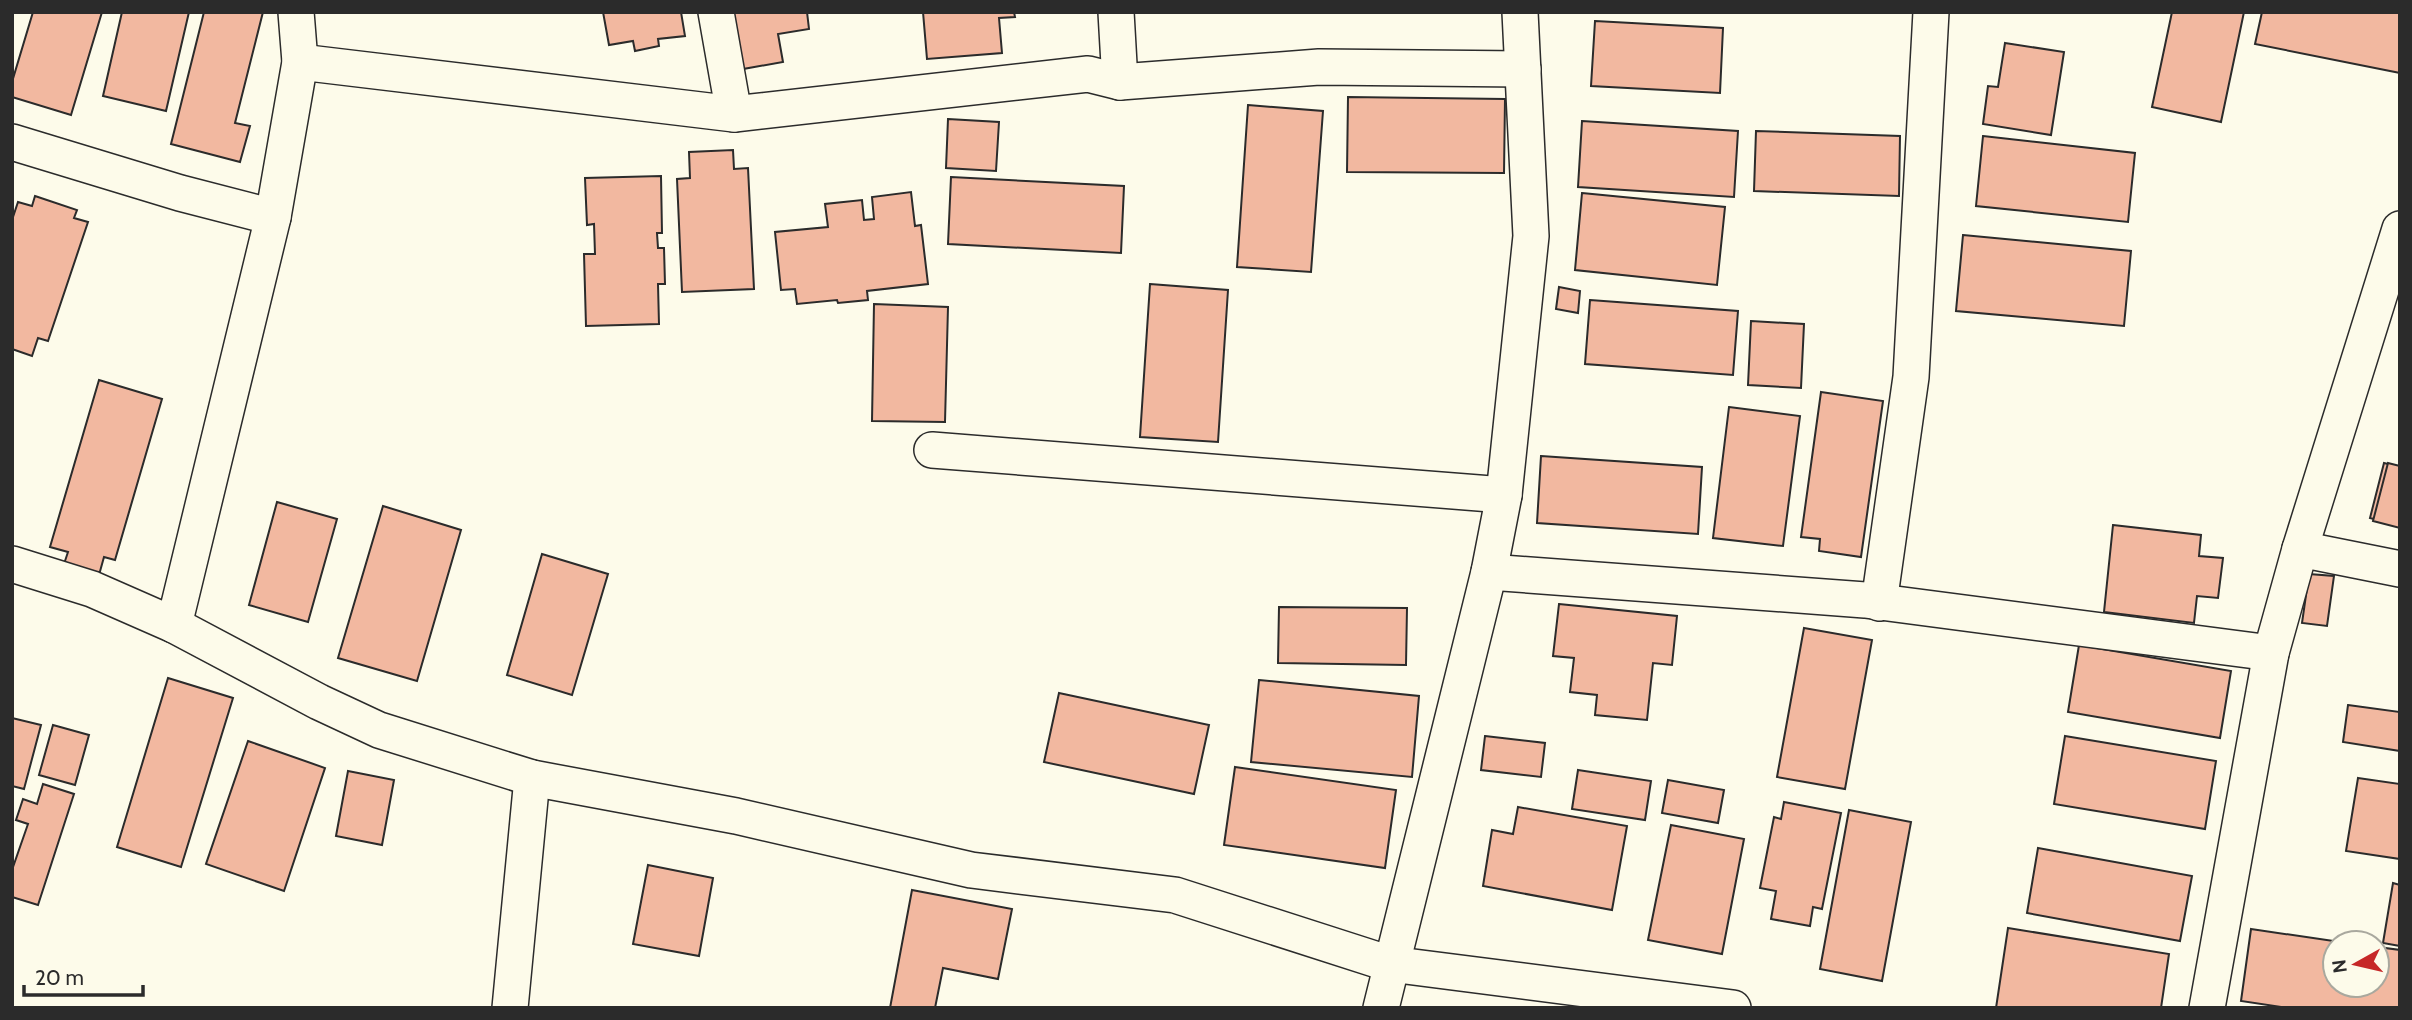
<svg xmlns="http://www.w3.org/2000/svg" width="2412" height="1020" viewBox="0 0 2412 1020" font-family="Cabin,sans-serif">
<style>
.building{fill:#f2b8a0;stroke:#2b2b2b;stroke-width:2}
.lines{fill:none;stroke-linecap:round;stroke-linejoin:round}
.minor-casing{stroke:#2b2b2b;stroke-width:38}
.minor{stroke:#fdfbea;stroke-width:35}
</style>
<rect width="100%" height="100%" fill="#fdfbea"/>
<!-- building -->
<g class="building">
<polygon points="33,12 102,12 71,115 12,97 12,82"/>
<polygon points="122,12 189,12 166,111 103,96"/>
<polygon points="204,12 263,12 235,123 250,126 240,162 171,144"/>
<polygon points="603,12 681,12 685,36 658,39 659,46 635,51 633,41 609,45"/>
<polygon points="733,12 807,12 809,29 778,34 783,62 743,69"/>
<polygon points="923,12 1014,12 1015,17 999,18 1002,53 927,59"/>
<polygon points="2172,12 2244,12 2221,122 2152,107"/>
<polygon points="2262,12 2400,12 2400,73 2255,44"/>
<polygon points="1595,21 1723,28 1720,93 1591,86"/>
<polygon points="2005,43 2064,52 2051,135 1983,124 1988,86 1998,87"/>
<polygon points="1348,97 1505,99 1504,173 1347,172"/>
<polygon points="1248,105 1323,111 1311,272 1237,267"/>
<polygon points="948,119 999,122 996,171 946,168"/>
<polygon points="1582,121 1738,131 1734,197 1578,187"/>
<polygon points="1756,131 1900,136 1899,196 1754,191"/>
<polygon points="1983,136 2135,153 2128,222 1976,206"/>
<polygon points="733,150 734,169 748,168 754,289 682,292 677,179 690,178 689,152"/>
<polygon points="661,176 662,233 657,233 658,248 664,248 665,284 658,284 659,324 586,326 584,254 595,254 594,224 587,225 585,178"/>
<polygon points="951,177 1124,186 1121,253 948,244"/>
<polygon points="911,192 915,226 921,225 928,284 867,291 868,300 838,303 837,300 797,304 795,289 781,290 775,232 828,227 825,204 862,200 864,220 874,219 872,197"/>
<polygon points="1582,193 1725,207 1717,285 1575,270"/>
<polygon points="35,196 77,210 74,218 88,222 48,341 38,338 32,356 12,349 12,220 18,202 32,206"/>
<polygon points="1963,235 2131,251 2124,326 1956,311"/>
<polygon points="1150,284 1228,290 1218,442 1140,437"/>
<polygon points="1559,287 1580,291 1578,313 1556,309"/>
<polygon points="1590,300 1738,311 1733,375 1585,364"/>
<polygon points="874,304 948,307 945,422 872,421"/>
<polygon points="1751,321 1804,324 1801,388 1748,385"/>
<polygon points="99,380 162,399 115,560 104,557 99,575 64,564 68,552 50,547"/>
<polygon points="1821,392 1883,401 1861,557 1819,551 1820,539 1801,537"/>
<polygon points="1729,407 1800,416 1783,546 1713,538"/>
<polygon points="1541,456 1702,467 1698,534 1537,523"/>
<polygon points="2384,463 2400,467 2400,526 2370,518"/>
<polygon points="2388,463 2400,466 2400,528 2373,521"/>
<polygon points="277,502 337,519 308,622 249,605"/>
<polygon points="383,506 461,530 417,681 338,658"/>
<polygon points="2113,525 2201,535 2199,556 2223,558 2218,598 2197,596 2194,623 2104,612"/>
<polygon points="542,554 608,574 572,695 507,675"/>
<polygon points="2309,574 2334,576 2327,626 2302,623"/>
<polygon points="1559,604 1677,616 1672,665 1653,663 1647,720 1595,715 1597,695 1570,692 1574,658 1553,656"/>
<polygon points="1279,607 1407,608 1406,665 1278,663"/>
<polygon points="1804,628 1872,640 1845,789 1777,777"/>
<polygon points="2079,645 2231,671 2220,738 2068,712"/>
<polygon points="168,678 233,698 181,867 117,847"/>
<polygon points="1259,680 1419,696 1412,777 1251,762"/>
<polygon points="1059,693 1209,725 1194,794 1044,762"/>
<polygon points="2348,705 2400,712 2400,751 2343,742"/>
<polygon points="12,718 41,725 24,789 12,786"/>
<polygon points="53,725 89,735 75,785 39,775"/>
<polygon points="1485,736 1545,743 1541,777 1481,770"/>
<polygon points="2065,736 2216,761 2205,829 2054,804"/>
<polygon points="248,741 325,768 284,891 206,864"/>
<polygon points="1235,767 1396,790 1385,868 1224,845"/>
<polygon points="1578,770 1651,781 1645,820 1572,809"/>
<polygon points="348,771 394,780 382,845 336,836"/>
<polygon points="2358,778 2400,784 2400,859 2346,851"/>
<polygon points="1668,780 1724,790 1718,823 1662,813"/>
<polygon points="43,784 74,794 38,905 12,897 12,870 28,824 16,820 23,799 37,804"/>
<polygon points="1784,802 1841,813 1822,909 1813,907 1810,926 1771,919 1776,891 1760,888 1774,817 1781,819"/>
<polygon points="1518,807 1627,826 1612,910 1483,886 1492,830 1513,834"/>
<polygon points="1849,810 1911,822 1882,981 1820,969"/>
<polygon points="1671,825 1744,839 1722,954 1648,940"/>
<polygon points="2038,848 2192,876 2180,941 2027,913"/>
<polygon points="648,865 713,878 699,956 633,944"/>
<polygon points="2393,883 2400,885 2400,946 2383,943"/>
<polygon points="912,890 1012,909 998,979 943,968 935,1008 890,1008"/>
<polygon points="2008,928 2169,954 2161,1008 1996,1008"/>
<polygon points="2251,929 2347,943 2335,943 2335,985 2377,985 2377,947 2400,950 2400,1008 2288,1008 2241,1001"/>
</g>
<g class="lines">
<defs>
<g id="minor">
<polyline points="716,12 734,114"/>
<polyline points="1116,12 1120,82"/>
<polyline points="300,62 734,114 1088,74 1120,82 1319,67 1523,69"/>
<polyline points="12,142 180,193 273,217"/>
<polyline points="932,450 1504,495"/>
<polyline points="2300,549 2400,569"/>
<polyline points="12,564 92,589 174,625 319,702 379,730 532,778 736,816 971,870 1175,895 1390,964 1733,1008"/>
<polyline points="1489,572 1865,600 2271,653"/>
<polyline points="1879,603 1911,377 1931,12"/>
<polyline points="174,625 273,217 300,62 296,12"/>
<polyline points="510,1008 532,778"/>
<polyline points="1381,1008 1489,572 1504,495 1531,236 1520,12"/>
<polyline points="2207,1008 2271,653 2300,549 2400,229"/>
</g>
</defs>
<!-- minor casing -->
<use href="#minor" class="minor-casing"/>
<!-- minor -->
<use href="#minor" class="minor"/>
</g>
<!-- border -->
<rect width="2412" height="1020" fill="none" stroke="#2b2b2b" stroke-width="28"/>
<!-- north arrow -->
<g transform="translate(2356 964) rotate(262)"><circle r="33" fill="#fdfbea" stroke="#a9a89e" stroke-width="2"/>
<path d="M0-5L12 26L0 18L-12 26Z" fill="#c62828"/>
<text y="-10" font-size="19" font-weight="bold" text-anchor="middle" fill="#2b2b2b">N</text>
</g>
<!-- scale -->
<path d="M24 985v10h119v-10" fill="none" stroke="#2b2b2b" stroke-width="3.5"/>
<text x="35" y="985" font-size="21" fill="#2b2b2b" stroke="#fdfbea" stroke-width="5" paint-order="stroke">20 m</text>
</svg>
